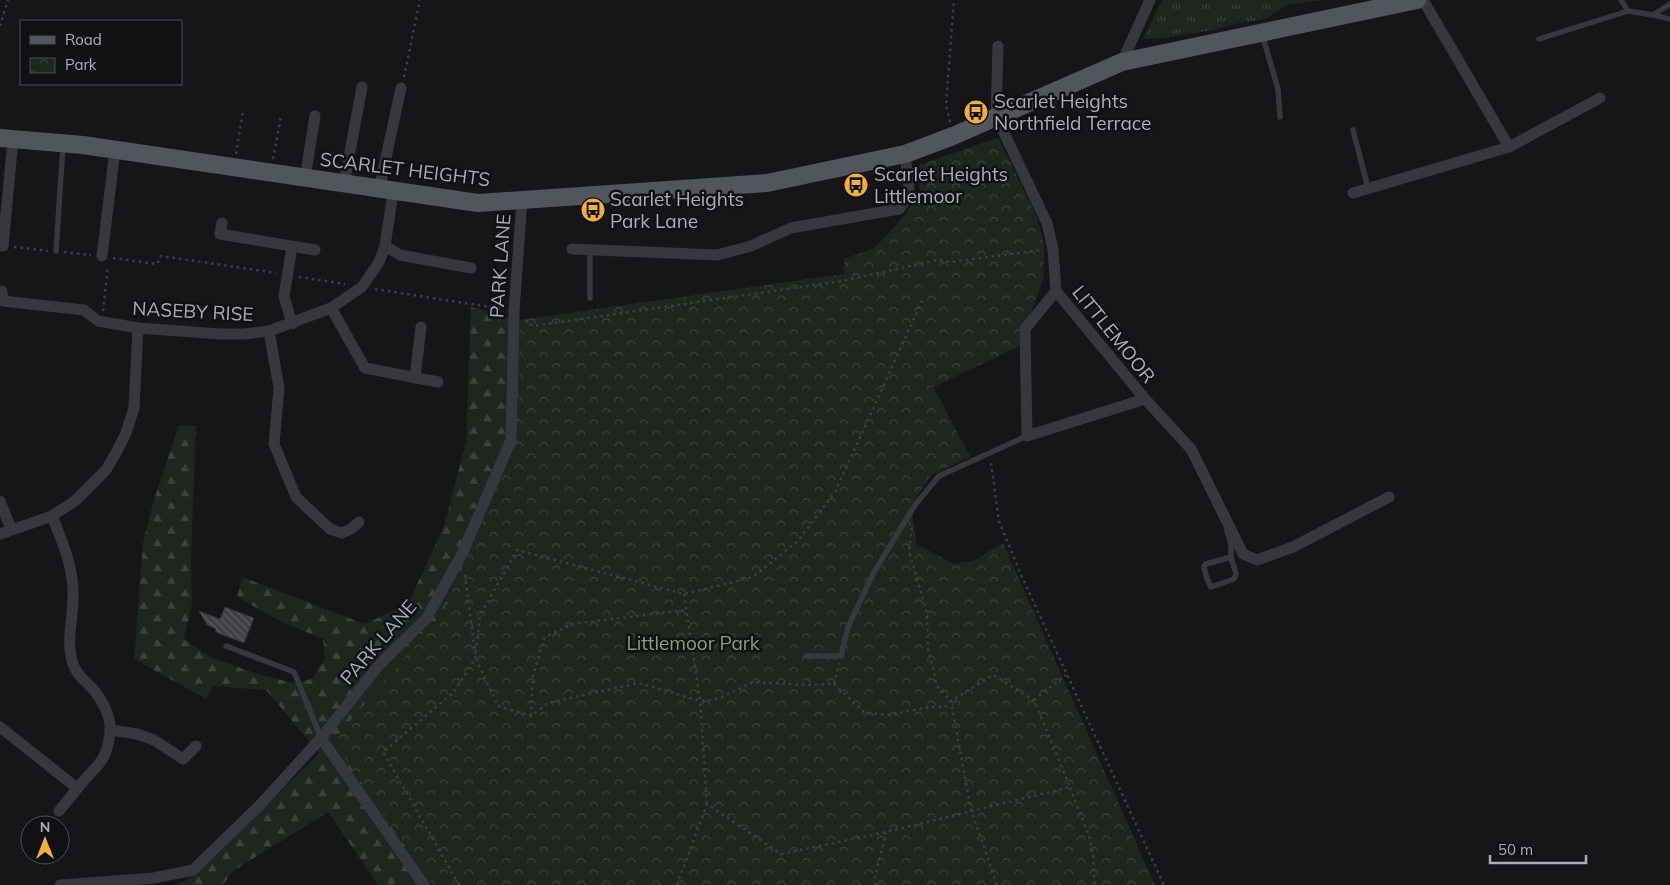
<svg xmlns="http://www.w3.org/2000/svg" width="1670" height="885" viewBox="0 0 1670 885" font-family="Mulish,sans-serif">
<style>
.grass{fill:url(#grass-tufts)}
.forest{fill:url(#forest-firs)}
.park{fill:url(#park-crowns)}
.building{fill:url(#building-back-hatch);stroke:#303034}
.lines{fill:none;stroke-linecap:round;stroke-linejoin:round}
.path{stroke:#3d3f44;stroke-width:2.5;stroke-dasharray:2.5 4;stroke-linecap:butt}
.lane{stroke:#37383d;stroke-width:5.5}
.street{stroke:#37383d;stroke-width:11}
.primary{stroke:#53555c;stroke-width:18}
.labels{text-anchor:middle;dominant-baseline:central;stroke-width:5;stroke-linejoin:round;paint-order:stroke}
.poi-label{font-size:19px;fill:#a8adb8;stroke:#111113;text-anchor:start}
.street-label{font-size:19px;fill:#a8adb8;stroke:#111113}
.park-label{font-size:19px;fill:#7fa381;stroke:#111113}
</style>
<defs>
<pattern id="grass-tufts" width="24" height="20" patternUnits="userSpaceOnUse" patternTransform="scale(1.25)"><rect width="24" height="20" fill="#1e261f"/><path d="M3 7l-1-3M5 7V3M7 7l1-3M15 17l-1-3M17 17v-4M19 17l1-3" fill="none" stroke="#3c433d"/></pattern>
<pattern id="forest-firs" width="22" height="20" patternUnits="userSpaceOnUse" patternTransform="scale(1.25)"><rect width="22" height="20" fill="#1e261f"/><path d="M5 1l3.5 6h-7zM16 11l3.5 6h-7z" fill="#3c433d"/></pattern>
<pattern id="park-crowns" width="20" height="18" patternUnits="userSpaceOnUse" patternTransform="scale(1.25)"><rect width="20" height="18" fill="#1e261f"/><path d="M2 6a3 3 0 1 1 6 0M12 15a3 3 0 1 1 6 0" fill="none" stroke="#3c433d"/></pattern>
<pattern id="building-back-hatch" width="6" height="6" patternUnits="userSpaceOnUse" patternTransform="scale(1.25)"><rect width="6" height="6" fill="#404145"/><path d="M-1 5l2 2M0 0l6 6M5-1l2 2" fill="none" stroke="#595a5e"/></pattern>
</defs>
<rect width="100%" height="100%" fill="#161618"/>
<!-- grass -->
<polygon class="grass" points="1162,0 1323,0 1287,5 1266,19 1239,23 1213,30 1164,38 1143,39"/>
<!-- forest -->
<polygon class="forest" points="998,138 1036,215 1044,244 1043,279 1019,346 933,387 970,457 931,475 911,506 916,544 910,601 1003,543 476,885 378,885 328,812 233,871 223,885 173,885 186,881 216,856 319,753 266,690 213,686 206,699 134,659 143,543 153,503 179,425 196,426 191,558 192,603 184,639 210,657 258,674 293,683 312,679 325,658 323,639 280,621 237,597 242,577 365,624 408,604 444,526 466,442 471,307 520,320 845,274 844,259 875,248 901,220 921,193 917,166"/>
<!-- park -->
<polygon class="park" points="998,138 1036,215 1044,244 1043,279 1019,346 933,387 970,457 931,475 911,506 916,544 954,564 975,560 1003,543 1155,885 432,885 333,741 443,612 518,439 520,320 845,274 844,259 875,248 901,220 921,193 917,166"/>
<!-- building -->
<polygon class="building" points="225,607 254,618 244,643 215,632 216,629 207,625 199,611 220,619"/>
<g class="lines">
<!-- path -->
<g class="path">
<polyline points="0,26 8,0"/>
<polyline points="404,77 420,0"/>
<polyline points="950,122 946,105 954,0"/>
<polyline points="236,154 243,111"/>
<polyline points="273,159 281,116"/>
<polyline points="14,247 48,251"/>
<polyline points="64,252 91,255"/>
<polyline points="113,258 157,264 161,256 276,273"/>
<polyline points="299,277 345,284"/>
<polyline points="375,289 503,309"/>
<polyline points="103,311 108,266"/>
<polyline points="525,320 533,326 842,281 938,260 951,262 1041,250"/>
<polyline points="991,463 999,521 1021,575 1164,885"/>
<polyline points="465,575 475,654"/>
<polyline points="684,594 700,701 707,804"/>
<polyline points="476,659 498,706 531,716 548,703 639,683 700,701 718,699 753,682 806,685 834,684 839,663"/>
<polyline points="834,684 865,713 890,715 929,707 945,707 951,701 937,686 928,648 927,613 909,551 912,527"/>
<polyline points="1034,700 1066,675"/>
<polyline points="531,716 533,675 545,637 573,624 686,610"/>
<polyline points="1070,788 1089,836 1093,854 1095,885"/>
<polyline points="459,885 383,752 454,692 475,659 480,615 517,550 684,594 753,577 798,541 835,492 922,301"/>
<polyline points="677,885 707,804 781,854 886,832 1070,787 1034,700 993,675 951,701 971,810 997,885"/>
<polyline points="876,885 875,877 886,833"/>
</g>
<!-- lane -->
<g class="lane">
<polyline points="1621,0 1628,11 1653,15 1670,19"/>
<polyline points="1653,15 1670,4"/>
<polyline points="1262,34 1278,89 1280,117"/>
<polyline points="1539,39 1628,11"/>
<polyline points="1353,130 1368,188"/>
<polyline points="56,251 63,146"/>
<polyline points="590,298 590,250"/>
<polyline points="1227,531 1231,545 1231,557 1236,574 1234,579 1211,587 1206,576 1204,566 1206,564 1231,557"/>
<polyline points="226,646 294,672 321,738"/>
<polyline points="807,656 841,656 848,627 874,572 915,505 939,476 1027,436"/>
</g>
<!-- street -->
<g class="street">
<polyline points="1423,0 1509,147"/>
<polyline points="998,46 996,116 1047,223 1053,249 1056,291 1025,329 1027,436 1145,399"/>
<polyline points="1122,62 1150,0"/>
<polyline points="305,178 315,116"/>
<polyline points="344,184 362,87"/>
<polyline points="379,190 401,88"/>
<polyline points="1353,193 1509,147 1600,98"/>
<polyline points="222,223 220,234 315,250"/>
<polyline points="3,246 13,139"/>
<polyline points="385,246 400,255 471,268"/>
<polyline points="292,247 284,296 292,324"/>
<polyline points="572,249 717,255 751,246 791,228 899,209 907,199 909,188 905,154"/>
<polyline points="102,256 115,150"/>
<polyline points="2,291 3,301 84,310 98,321 138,328 220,334 244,334 269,331 331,308 362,287 379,262 385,246 393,192"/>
<polyline points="1056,291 1145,399 1191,449 1243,554 1257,560 1293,547 1389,497"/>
<polyline points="331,308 365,368 438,382"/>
<polyline points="269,331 279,388 274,444 296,497 330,529 342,533 351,529 359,522"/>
<polyline points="415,378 421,327"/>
<polyline points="0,501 11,529"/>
<path d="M52,516C62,542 73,565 73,593C74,617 65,641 73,664C77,675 84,680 92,688C102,699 112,718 110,733C109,741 107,751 103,758C99,765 93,770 88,776C78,787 69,799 59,811"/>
<polyline points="0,534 52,516 75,501 106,470 117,451 126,433 134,408 138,328"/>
<polyline points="0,727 77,788"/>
<polyline points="110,730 137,734 154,740 183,759 196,746"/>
<polyline points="321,738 424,885"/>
<polyline points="60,885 154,878 193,870 260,805 321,738 379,665 426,619 462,554 511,440 514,311 522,200"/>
</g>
<!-- primary -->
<polyline class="primary" points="0,138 83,145 478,203 767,183 905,154 953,136 1122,62 1417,0"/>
</g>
<!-- icons -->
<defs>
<symbol id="bus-disc" viewBox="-11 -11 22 22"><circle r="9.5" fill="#f2b134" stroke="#111113"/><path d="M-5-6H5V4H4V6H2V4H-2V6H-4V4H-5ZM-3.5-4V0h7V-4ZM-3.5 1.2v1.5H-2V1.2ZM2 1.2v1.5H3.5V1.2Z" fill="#111"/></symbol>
</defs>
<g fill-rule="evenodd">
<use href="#bus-disc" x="962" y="98" width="28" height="28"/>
<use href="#bus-disc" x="842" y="171" width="28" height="28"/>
<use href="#bus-disc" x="579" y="196" width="28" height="28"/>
</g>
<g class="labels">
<!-- poi labels -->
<g class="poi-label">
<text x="994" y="101">Scarlet Heights<tspan x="994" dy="22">Northfield Terrace</tspan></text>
<text x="874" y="174">Scarlet Heights<tspan x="874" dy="22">Littlemoor</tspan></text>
<text x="610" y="199">Scarlet Heights<tspan x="610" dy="22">Park Lane</tspan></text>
</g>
<!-- street labels -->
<g class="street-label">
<text transform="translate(405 169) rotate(7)">SCARLET HEIGHTS</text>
<text transform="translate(500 266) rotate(-86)">PARK LANE</text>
<text transform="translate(193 311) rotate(3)">NASEBY RISE</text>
<text transform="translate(1114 334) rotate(51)">LITTLEMOOR</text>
<text transform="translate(378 642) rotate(-49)">PARK LANE</text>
</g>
<!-- park labels -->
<g class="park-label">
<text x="693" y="643">Littlemoor Park</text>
</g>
</g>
<!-- legend -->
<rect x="20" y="20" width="162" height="65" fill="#111113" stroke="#4d4f55"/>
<rect x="30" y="36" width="25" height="8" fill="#53555c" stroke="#4d4f55"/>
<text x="65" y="45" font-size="15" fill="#a8adb8">Road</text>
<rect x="30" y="58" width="25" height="15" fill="url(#park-crowns)" stroke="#4d4f55"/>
<text x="65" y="70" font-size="15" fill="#a8adb8">Park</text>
<!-- north arrow -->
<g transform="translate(45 840)"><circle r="24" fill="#111113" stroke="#4d4f55"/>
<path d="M0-4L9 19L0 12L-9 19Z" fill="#f2b134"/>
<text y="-8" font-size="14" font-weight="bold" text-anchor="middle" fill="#a8adb8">N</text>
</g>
<!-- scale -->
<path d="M1490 855v8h96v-8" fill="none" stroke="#a8adb8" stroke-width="2.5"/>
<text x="1498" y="855" font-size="15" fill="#a8adb8" stroke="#111113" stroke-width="4" paint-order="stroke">50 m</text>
</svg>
